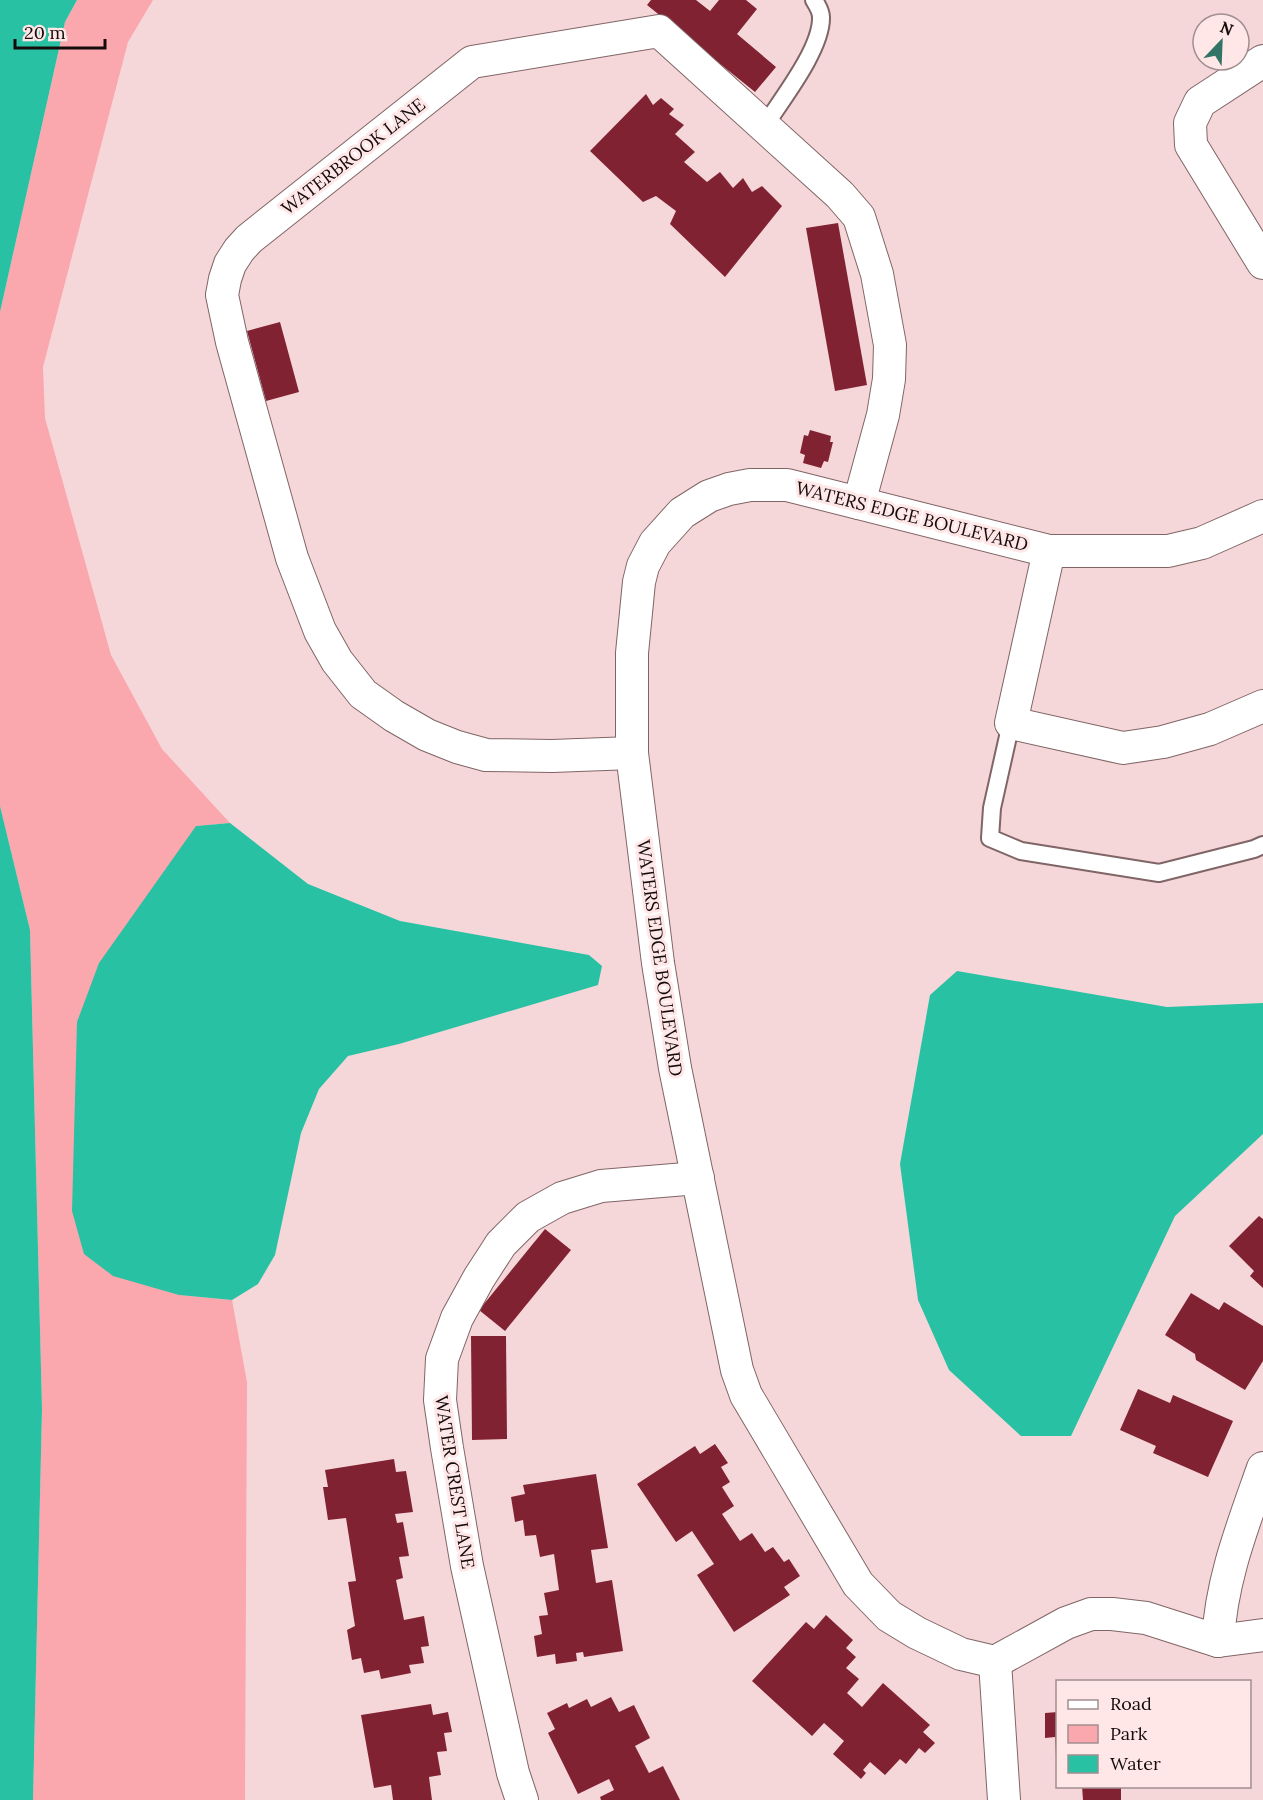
<svg xmlns="http://www.w3.org/2000/svg" width="1263" height="1800" viewBox="0 0 1263 1800" font-family="Lora,serif">
<style>
.green{fill:#faa8ae}
.water{fill:#28c1a3}
.building{fill:#812233}
.lines{fill:none;stroke-linecap:round;stroke-linejoin:round}
.service-casing{stroke:#806566;stroke-width:20}
.minor-casing{stroke:#806566;stroke-width:34}
.service{stroke:#fff;stroke-width:16}
.minor{stroke:#fff;stroke-width:32}
.labels{text-anchor:middle;dominant-baseline:central;stroke-width:6;stroke-linejoin:round;paint-order:stroke}
.street-label{font-size:18px;fill:#140b0b;stroke:#ffe6e7}
</style>
<rect width="100%" height="100%" fill="#f6d7d9"/>
<!-- green -->
<polygon class="green" points="77,0 153,0 128,42 43,367 45,418 111,655 162,749 230,823 196,826 179,1295 232,1300 247,1382 245,1800 33,1800 42,1409 30,930 0,806 0,312 65,22"/>
<!-- water -->
<g class="water">
<polygon points="0,0 77,0 65,22 0,312"/>
<polygon points="0,806 30,930 42,1409 33,1800 0,1800"/>
<polygon points="230,823 308,884 400,921 589,955 602,966 598,985 399,1044 348,1056 319,1089 301,1133 275,1255 258,1284 232,1300 179,1295 113,1276 84,1254 72,1211 77,1022 99,963 196,826"/>
<polygon points="957,971 1167,1007 1263,1003 1263,1134 1175,1216 1071,1436 1021,1436 949,1370 918,1300 900,1164 930,995"/>
</g>
<!-- building -->
<g class="building">
<polygon points="651,0 696,0 710,11 719,0 746,0 757,9 737,34 776,67 755,92 647,5"/>
<polygon points="646,94 653,105 661,98 674,109 669,114 684,125 675,134 695,152 684,162 707,182 720,172 733,188 743,178 752,192 762,186 782,206 725,277 670,224 676,211 656,196 643,202 590,151"/>
<polygon points="838,223 867,385 835,391 806,228"/>
<polygon points="280,322 299,392 266,401 247,331"/>
<polygon points="810,430 831,436 830,442 833,442 828,462 824,461 821,468 803,463 805,455 800,453 804,435 808,436"/>
<polygon points="1259,1216 1263,1219 1263,1288 1250,1276 1254,1271 1229,1246"/>
<polygon points="545,1229 571,1250 505,1331 479,1310"/>
<polygon points="1191,1293 1219,1310 1224,1302 1263,1326 1263,1361 1245,1390 1196,1360 1195,1354 1165,1335"/>
<polygon points="471,1336 506,1336 507,1439 472,1440"/>
<polygon points="1138,1389 1170,1403 1173,1395 1233,1421 1208,1477 1153,1453 1156,1446 1120,1430"/>
<polygon points="715,1444 728,1463 721,1467 730,1482 722,1487 734,1506 722,1514 740,1541 752,1533 765,1552 773,1547 784,1562 789,1559 800,1576 784,1587 790,1595 734,1632 697,1575 714,1564 692,1531 676,1542 637,1484 695,1446 700,1454"/>
<polygon points="394,1459 396,1472 406,1471 413,1512 395,1514 397,1523 403,1522 409,1556 399,1557 403,1578 396,1580 404,1620 424,1616 429,1646 421,1647 424,1663 409,1665 411,1673 381,1679 379,1670 364,1673 361,1658 352,1660 347,1630 355,1626 348,1582 356,1581 346,1518 328,1520 323,1487 328,1487 325,1470"/>
<polygon points="596,1474 608,1548 591,1550 596,1583 612,1580 623,1651 584,1657 583,1652 576,1653 577,1661 556,1664 555,1654 537,1657 534,1636 542,1634 539,1616 548,1615 544,1593 559,1590 554,1554 540,1557 536,1535 525,1536 523,1520 515,1522 511,1497 525,1494 523,1485"/>
<polygon points="826,1615 853,1640 846,1648 856,1657 846,1668 859,1679 847,1693 862,1707 883,1683 930,1725 923,1732 935,1743 925,1753 919,1748 906,1764 900,1759 885,1775 870,1762 863,1770 866,1773 861,1779 833,1754 844,1741 824,1723 812,1736 752,1681 806,1622 814,1629"/>
<polygon points="611,1697 619,1712 634,1705 650,1738 635,1746 649,1773 663,1766 680,1800 601,1800 600,1797 614,1790 609,1779 578,1794 548,1733 555,1729 547,1713 567,1703 569,1708 587,1699 591,1707"/>
<polygon points="431,1704 433,1715 448,1712 452,1732 444,1733 447,1751 437,1752 441,1775 429,1777 432,1800 393,1800 391,1785 374,1788 361,1715"/>
<polygon points="1058,1712 1058,1756 1056,1756 1055,1737 1045,1738 1045,1713"/>
<polygon points="1082,1786 1121,1786 1121,1800 1083,1800"/>
</g>
<g class="lines">
<defs>
<g id="service">
<path d="M764,127C781,100 822,49 821,17C821,11 817,5 814,0"/>
<polyline points="1011,723 992,808 990,838 1021,851 1159,873 1254,849 1263,845"/>
</g>
<g id="minor">
<polyline points="1263,61 1200,102 1190,123 1191,145 1263,263"/>
<polyline points="1263,516 1202,543 1168,551 1049,551 787,485 750,485 729,489 709,496 682,513 655,543 643,566 639,582 632,653 632,753 658,963 675,1068 737,1370 746,1395 858,1584 889,1616 917,1633 961,1654 995,1662 1066,1623 1091,1614 1112,1614 1146,1618 1218,1641 1263,1635"/>
<polyline points="1049,551 1011,723 1123,748 1163,742 1210,729 1263,706"/>
<polyline points="632,753 552,756 486,755 457,747 427,735 394,716 363,694 337,661 320,631 292,558 232,342 222,295 225,279 230,264 239,250 249,239 472,62 659,31 840,195 859,217 877,274 890,345 889,379 883,415 859,503"/>
<path d="M1218,1641C1221,1580 1243,1525 1263,1468"/>
<polyline points="995,1662 1004,1800"/>
<polyline points="522,1800 513,1773 467,1566 447,1448 440,1400 442,1359 457,1318 479,1278 501,1244 528,1217 562,1198 601,1186 698,1178"/>
</g>
</defs>
<!-- service casing -->
<use href="#service" class="service-casing"/>
<!-- minor casing -->
<use href="#minor" class="minor-casing"/>
<!-- service -->
<use href="#service" class="service"/>
<!-- minor -->
<use href="#minor" class="minor"/>
</g>
<g class="labels">
<!-- street labels -->
<g class="street-label">
<text transform="translate(353 156) rotate(-38)">WATERBROOK LANE</text>
<text transform="translate(912 516) rotate(14)">WATERS EDGE BOULEVARD</text>
<text transform="translate(660 958) rotate(82)">WATERS EDGE BOULEVARD</text>
<text transform="translate(455 1482) rotate(81)">WATER CREST LANE</text>
</g>
</g>
<!-- legend -->
<rect x="1056" y="1680" width="195" height="108" fill="#ffe6e7" stroke="#a18e8f" stroke-width="1.5"/>
<rect x="1068" y="1700" width="30" height="9" fill="#ffffff" stroke="#a18e8f" stroke-width="1.5"/>
<text x="1110" y="1710" font-size="18" fill="#140b0b">Road</text>
<rect x="1068" y="1725" width="30" height="18" fill="#faa8ae" stroke="#a18e8f" stroke-width="1.5"/>
<text x="1110" y="1740" font-size="18" fill="#140b0b">Park</text>
<rect x="1068" y="1755" width="30" height="18" fill="#28c1a3" stroke="#a18e8f" stroke-width="1.5"/>
<text x="1110" y="1770" font-size="18" fill="#140b0b">Water</text>
<!-- north arrow -->
<g transform="translate(1221 42) rotate(23)"><circle r="28" fill="#ffe6e7" stroke="#a18e8f" stroke-width="1.5"/>
<path d="M0-4.5L10 22L0 15L-10 22Z" fill="#327465"/>
<text y="-9" font-size="16" font-weight="bold" text-anchor="middle" fill="#140b0b">N</text>
</g>
<!-- scale -->
<path d="M15 39v9h90v-9" fill="none" stroke="#140b0b" stroke-width="3"/>
<text x="24" y="39" font-size="18" fill="#140b0b" stroke="#ffe6e7" stroke-width="4.5" paint-order="stroke">20 m</text>
</svg>
